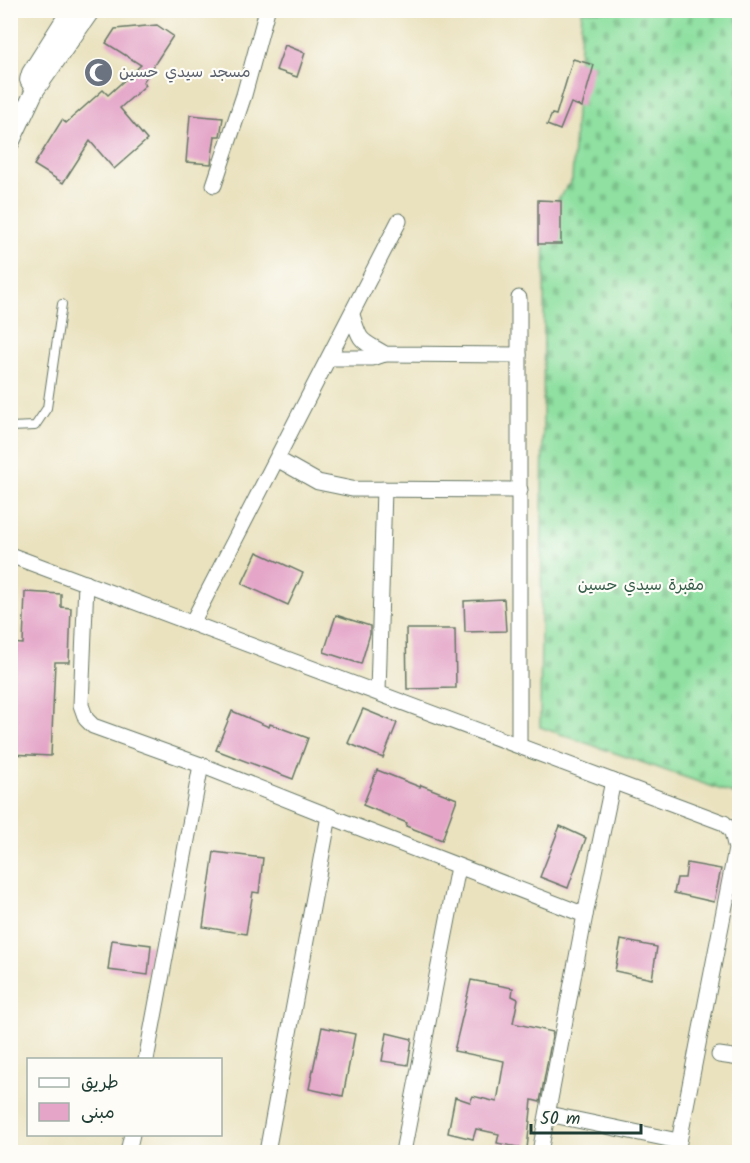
<svg xmlns="http://www.w3.org/2000/svg" width="750" height="1163" viewBox="0 0 750 1163" font-family="Kalam,'Playpen Sans Arabic',sans-serif">
<style>
.cemetery{fill:url(#cemetery-stones);stroke:#578e6a;stroke-width:1.5}
.building{fill:#e4a5c8}
.lines{fill:none;stroke-linecap:round;stroke-linejoin:round}
.service-casing{stroke:#667765;stroke-width:10}
.minor-casing{stroke:#667765;stroke-width:17}
.tertiary-casing{stroke:#667765;stroke-width:20}
.service{stroke:#fff;stroke-width:8}
.minor{stroke:#fff;stroke-width:15}
.tertiary{stroke:#fff;stroke-width:18}
.labels{text-anchor:middle;dominant-baseline:central;stroke-width:4.5;stroke-linejoin:round;paint-order:stroke}
.worship-label{font-size:16px;fill:#5b616d;stroke:#fdfcf7;text-anchor:start}
.park-label{font-size:16px;fill:#355e4a;stroke:#fdfcf7}
</style>
<defs>
<pattern id="cemetery-stones" width="16" height="16" patternUnits="userSpaceOnUse" patternTransform="scale(1.5)"><rect width="16" height="16" fill="#8fe0a1"/><path d="M2 7V4a2 2 0 0 1 4 0v3zM10 15v-3a2 2 0 0 1 4 0v3z" fill="#7bc18b"/></pattern>
</defs>
<rect width="100%" height="100%" fill="#fdfcf7"/>
<filter id="ink" filterUnits="userSpaceOnUse"><feTurbulence type="fractalNoise" baseFrequency=".0167" numOctaves="2"/><feDisplacementMap in="SourceGraphic" scale="12" xChannelSelector="R" yChannelSelector="G"/><feConvolveMatrix kernelMatrix="1 2 1 2 8 2 1 2 1" color-interpolation-filters="sRGB"/></filter>
<filter id="wash" filterUnits="userSpaceOnUse"><feTurbulence type="fractalNoise" baseFrequency=".008" numOctaves="4" result="noise"/><feDisplacementMap in="SourceGraphic" scale="24" xChannelSelector="R" yChannelSelector="G"/><feGaussianBlur stdDeviation="1.35" result="paint"/><feColorMatrix in="noise" values="0 0 0 0 0 0 0 0 0 0 0 0 0 0 0 0 0 1.4 0 .05"/><feComposite in="paint" operator="in"/></filter>
<g filter="url(#wash)">
<rect width="100%" height="100%" fill="#eae2bf"/>
<!-- cemetery -->
<polygon class="cemetery" points="582,11 739,11 739,796 540,727 545,218 572,180"/>
<g id="blocks">
<!-- building -->
<g class="building">
<polygon points="157,25 173,36 143,82 146,85 120,108 147,140 114,169 90,141 63,183 34,165 62,120 66,123 103,90 108,95 141,65 106,43 115,29"/>
<polygon points="285,45 305,53 297,77 276,70"/>
<polygon points="573,59 594,65 582,107 571,103 560,130 547,125 552,114 556,115"/>
<polygon points="190,115 223,118 220,136 215,136 211,164 186,162"/>
<polygon points="538,200 561,201 561,244 538,244"/>
<polygon points="257,552 303,573 288,605 242,584"/>
<polygon points="25,592 61,594 61,607 71,608 69,662 55,662 51,756 10,754 10,643 23,644"/>
<polygon points="504,599 506,631 465,632 464,601"/>
<polygon points="336,615 370,626 370,634 361,664 324,652"/>
<polygon points="406,629 455,629 456,688 407,689"/>
<polygon points="363,709 397,723 383,758 348,743"/>
<polygon points="232,711 269,727 270,724 308,738 293,779 216,750"/>
<polygon points="377,770 420,787 421,785 457,799 442,840 406,826 407,823 363,805"/>
<polygon points="560,826 586,838 568,888 540,877"/>
<polygon points="214,852 263,858 259,893 253,892 246,934 203,927"/>
<polygon points="687,863 721,869 714,902 674,893 677,878 685,878"/>
<polygon points="112,940 151,945 148,975 108,970"/>
<polygon points="621,940 657,947 652,979 615,971"/>
<polygon points="471,980 513,988 512,996 518,999 513,1023 553,1032 540,1102 532,1100 527,1149 497,1143 499,1134 476,1129 473,1139 448,1133 455,1097 470,1102 473,1096 497,1102 504,1061 454,1051"/>
<polygon points="322,1027 355,1034 343,1096 309,1089"/>
<polygon points="387,1033 412,1039 408,1065 382,1061"/>
</g>
</g>
</g>
<g filter="url(#ink)">
<use href="#blocks" fill-opacity="0" stroke="#667765" stroke-width="1.5"/>
<g class="lines">
<defs>
<polyline id="service" points="10,427 35,426 47,408 62,304"/>
<g id="minor">
<polyline points="214,185 244,95 267,10"/>
<polyline points="519,298 519,745"/>
<path d="M352,315C361,344 360,339 385,354L519,355"/>
<polyline points="329,358 373,358 385,354"/>
<polyline points="277,459 318,482 352,489 520,490"/>
<polyline points="10,555 724,823 732,832 736,849 677,1152"/>
<polyline points="86,583 81,705 86,719 93,726 201,765 329,816"/>
<polyline points="192,623 399,221"/>
<polyline points="378,692 384,489"/>
<polyline points="719,1055 740,1058"/>
<polyline points="146,1060 201,765"/>
<polyline points="548,1114 678,1141"/>
<polyline points="128,1152 132,1134"/>
<polyline points="267,1152 329,816 585,915"/>
<polyline points="403,1152 458,867"/>
<polyline points="540,1152 585,915 613,781"/>
</g>
<g id="tertiary">
<polyline points="35,90 29,80 31,73 71,10"/>
<polyline points="10,143 35,90 91,10"/>
</g>
</defs>
<!-- service casing -->
<use href="#service" class="service-casing"/>
<!-- minor casing -->
<use href="#minor" class="minor-casing"/>
<!-- tertiary casing -->
<use href="#tertiary" class="tertiary-casing"/>
<!-- service -->
<use href="#service" class="service"/>
<!-- minor -->
<use href="#minor" class="minor"/>
<!-- tertiary -->
<use href="#tertiary" class="tertiary"/>
</g>
</g>
<!-- icons -->
<defs>
<symbol id="mosque-disc" viewBox="-11 -11 22 22"><circle r="9.5" fill="#6b7280" stroke="#fdfcf7"/><path d="M3.5-4.9A6 6 0 1 0 3.5 4.9A5 5 0 1 1 3.5-4.9Z" fill="#fff"/></symbol>
</defs>
<g fill-rule="evenodd">
<use href="#mosque-disc" x="82" y="56" width="33" height="33"/>
</g>
<g class="labels">
<!-- worship labels -->
<g class="worship-label">
<text x="119" y="72">مسجد سيدي حسين</text>
</g>
<!-- park labels -->
<g class="park-label">
<text x="641" y="585">مقبرة سيدي حسين</text>
</g>
</g>
<!-- margin -->
<rect width="750" height="1163" fill="none" stroke="#fdfcf7" stroke-width="36"/>
<!-- legend -->
<rect x="27" y="1058" width="195" height="78" fill="#fdfcf7" stroke="#a4b0a9" stroke-width="1.5"/>
<rect x="39" y="1078" width="30" height="9" fill="#ffffff" stroke="#a4b0a9" stroke-width="1.5"/>
<text x="81" y="1088" font-size="18" fill="#1f3d34">طريق</text>
<rect x="39" y="1103" width="30" height="18" fill="#e4a5c8" stroke="#a4b0a9" stroke-width="1.5"/>
<text x="81" y="1118" font-size="18" fill="#1f3d34">مبنى</text>
<!-- scale -->
<path d="M531 1124v9h110v-9" fill="none" stroke="#1f3d34" stroke-width="3"/>
<text x="540" y="1124" font-size="18" fill="#1f3d34" stroke="#fdfcf7" stroke-width="4.5" paint-order="stroke">50 m</text>
</svg>
